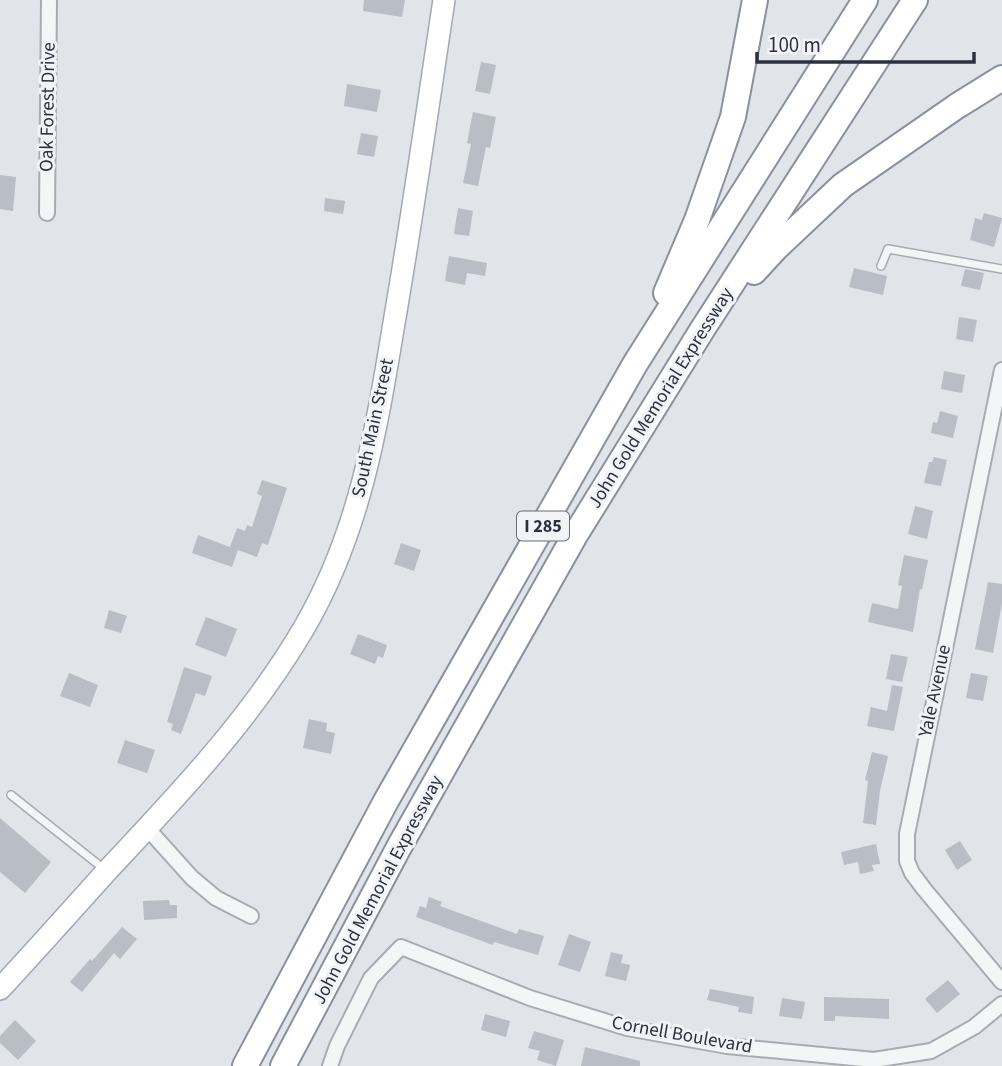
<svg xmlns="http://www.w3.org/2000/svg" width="1002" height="1066" viewBox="0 0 1002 1066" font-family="'Source Sans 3',sans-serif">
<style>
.building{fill:#b9bdc5}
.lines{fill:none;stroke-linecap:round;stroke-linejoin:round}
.lane-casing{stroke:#a7abb3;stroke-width:10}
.street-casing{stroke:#a7abb3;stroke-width:18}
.primary-casing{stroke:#a2a8b4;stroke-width:24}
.highway-casing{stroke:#8a919e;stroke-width:28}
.lane{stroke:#f4f5f7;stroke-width:7}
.street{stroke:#f4f5f7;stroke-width:14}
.primary{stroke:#fff;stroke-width:21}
.highway{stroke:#fff;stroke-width:24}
.labels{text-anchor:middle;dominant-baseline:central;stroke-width:6;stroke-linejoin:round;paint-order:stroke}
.shield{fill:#f1f3f6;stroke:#666b76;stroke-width:2}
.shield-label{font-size:18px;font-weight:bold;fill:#2b313f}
.street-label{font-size:19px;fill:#2b313f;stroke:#f1f3f6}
</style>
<rect width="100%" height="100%" fill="#e1e4e9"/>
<!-- building -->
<g class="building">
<polygon points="364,0 405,0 402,17 363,11"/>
<polygon points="481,62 496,65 490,94 475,91"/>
<polygon points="347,84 381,90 377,112 344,106"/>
<polygon points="473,112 496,117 490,148 486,147 478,186 463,183 471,144 467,143"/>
<polygon points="361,133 378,136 374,157 357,154"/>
<polygon points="0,175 16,177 13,211 0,209"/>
<polygon points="325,198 345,201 343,214 324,211"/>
<polygon points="458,208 473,211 469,236 454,234"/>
<polygon points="984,213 1002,218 994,247 970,240 975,218 982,220"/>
<polygon points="449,256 487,263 485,276 467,273 465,285 445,281"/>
<polygon points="854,268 887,276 883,295 849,287"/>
<polygon points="965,269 984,273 980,290 961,286"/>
<polygon points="959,317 977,320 973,342 956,339"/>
<polygon points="944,371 965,375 962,393 941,389"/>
<polygon points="940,411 958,416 953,438 931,433 933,422 937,423"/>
<polygon points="934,457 947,460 941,486 924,483 929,462 932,462"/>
<polygon points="262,480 287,488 268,545 262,543 257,557 238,550 232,567 192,553 198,535 230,547 237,528 245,531 247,525 252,527 262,496 257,494"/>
<polygon points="915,506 933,511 927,539 908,534"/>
<polygon points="401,543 421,550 414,571 394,564"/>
<polygon points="904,555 928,560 922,590 920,589 913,632 868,622 872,603 898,609 902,586 898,585"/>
<polygon points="988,582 1002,584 1002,603 993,653 975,649"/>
<polygon points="109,610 127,616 121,633 104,628"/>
<polygon points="206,617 237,629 226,657 195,645"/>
<polygon points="358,634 387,645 383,658 378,656 375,664 350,654"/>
<polygon points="891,654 908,657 902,682 886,679"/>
<polygon points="184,667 212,676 205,696 196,693 181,734 171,730 173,724 167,722"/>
<polygon points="69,673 98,685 90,707 60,696"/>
<polygon points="971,673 988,676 983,701 966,698"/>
<polygon points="892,685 903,687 894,731 867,726 871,707 887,711"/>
<polygon points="309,719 327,723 326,731 335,733 331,754 303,748"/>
<polygon points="125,740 155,750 147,773 117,763"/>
<polygon points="872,752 888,756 880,791 876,825 863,823 868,781 865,780"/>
<polygon points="0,818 51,862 25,893 0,872"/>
<polygon points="960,841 972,860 957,870 945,850"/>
<polygon points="876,844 880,864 872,865 874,871 860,874 858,862 844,865 841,852"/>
<polygon points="429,897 442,902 440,906 517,934 519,929 544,936 538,955 494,942 493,945 416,917 420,906 426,908"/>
<polygon points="169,900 170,905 177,905 177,918 144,920 143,901"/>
<polygon points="122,927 137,939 120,959 114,953 82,992 70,982 90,959 92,961"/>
<polygon points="569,934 591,942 580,972 558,965"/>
<polygon points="611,952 623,955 621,963 630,965 626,981 605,976"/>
<polygon points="948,980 960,994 937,1013 925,999"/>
<polygon points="710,989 754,997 752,1014 738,1012 739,1007 707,1000"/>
<polygon points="824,997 889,999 889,1019 835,1016 835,1021 824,1021"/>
<polygon points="782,998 805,1002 802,1019 779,1016"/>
<polygon points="485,1014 510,1021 506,1037 481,1030"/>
<polygon points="15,1020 36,1041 18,1060 0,1043 0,1036"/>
<polygon points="534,1031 564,1040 556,1066 537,1060 540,1051 528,1048"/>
<polygon points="585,1047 640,1061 640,1066 581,1066"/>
</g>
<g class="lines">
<defs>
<g id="lane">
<polyline points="881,266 888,249 1002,269"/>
<polyline points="11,795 104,869"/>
</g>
<g id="street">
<polyline points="47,213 49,0"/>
<polyline points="1002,370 907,834 907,861 912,873 924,889 1002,982"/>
<polyline points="148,829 192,878 216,898 251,916"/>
<polyline points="330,1066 337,1046 371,978 401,947 530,998 627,1028 727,1046 874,1060 931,1051 974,1027 1002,1004"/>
</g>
<path id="primary" d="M0,989C36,950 71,911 106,872C178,795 250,720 304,628C361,530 377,426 395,317C413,212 428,106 444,0"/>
<g id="highway">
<polyline points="754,272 776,248 843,185 957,106 1002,78"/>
<polyline points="666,293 697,220 733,117 755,0"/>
<polyline points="245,1066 386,801 635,364 865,0"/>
<polyline points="283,1066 399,847 574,537 702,330 915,0"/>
</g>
</defs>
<!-- lane casing -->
<use href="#lane" class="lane-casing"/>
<!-- street casing -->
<use href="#street" class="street-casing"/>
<!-- primary casing -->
<use href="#primary" class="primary-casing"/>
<!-- highway casing -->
<use href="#highway" class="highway-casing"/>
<!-- lane -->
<use href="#lane" class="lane"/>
<!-- street -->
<use href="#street" class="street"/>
<!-- primary -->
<use href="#primary" class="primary"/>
<!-- highway -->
<use href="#highway" class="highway"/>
</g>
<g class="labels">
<!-- shield labels -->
<rect class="shield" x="517" y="511.5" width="52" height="29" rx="5"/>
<g class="shield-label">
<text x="543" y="526">I 285</text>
</g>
<!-- street labels -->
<g class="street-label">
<text transform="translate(48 107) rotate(-89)">Oak Forest Drive</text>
<text transform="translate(661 398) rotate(-58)">John Gold Memorial Expressway</text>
<text transform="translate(373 428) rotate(-78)">South Main Street</text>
<text transform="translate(935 691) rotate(-78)">Yale Avenue</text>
<text transform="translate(378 890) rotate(-62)">John Gold Memorial Expressway</text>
<text transform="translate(682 1035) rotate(10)">Cornell Boulevard</text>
</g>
</g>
<!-- scale -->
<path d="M757 52v10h217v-10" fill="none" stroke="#2b313f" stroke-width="3.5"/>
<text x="768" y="52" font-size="21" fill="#2b313f" stroke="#f1f3f6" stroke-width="5" paint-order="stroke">100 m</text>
</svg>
